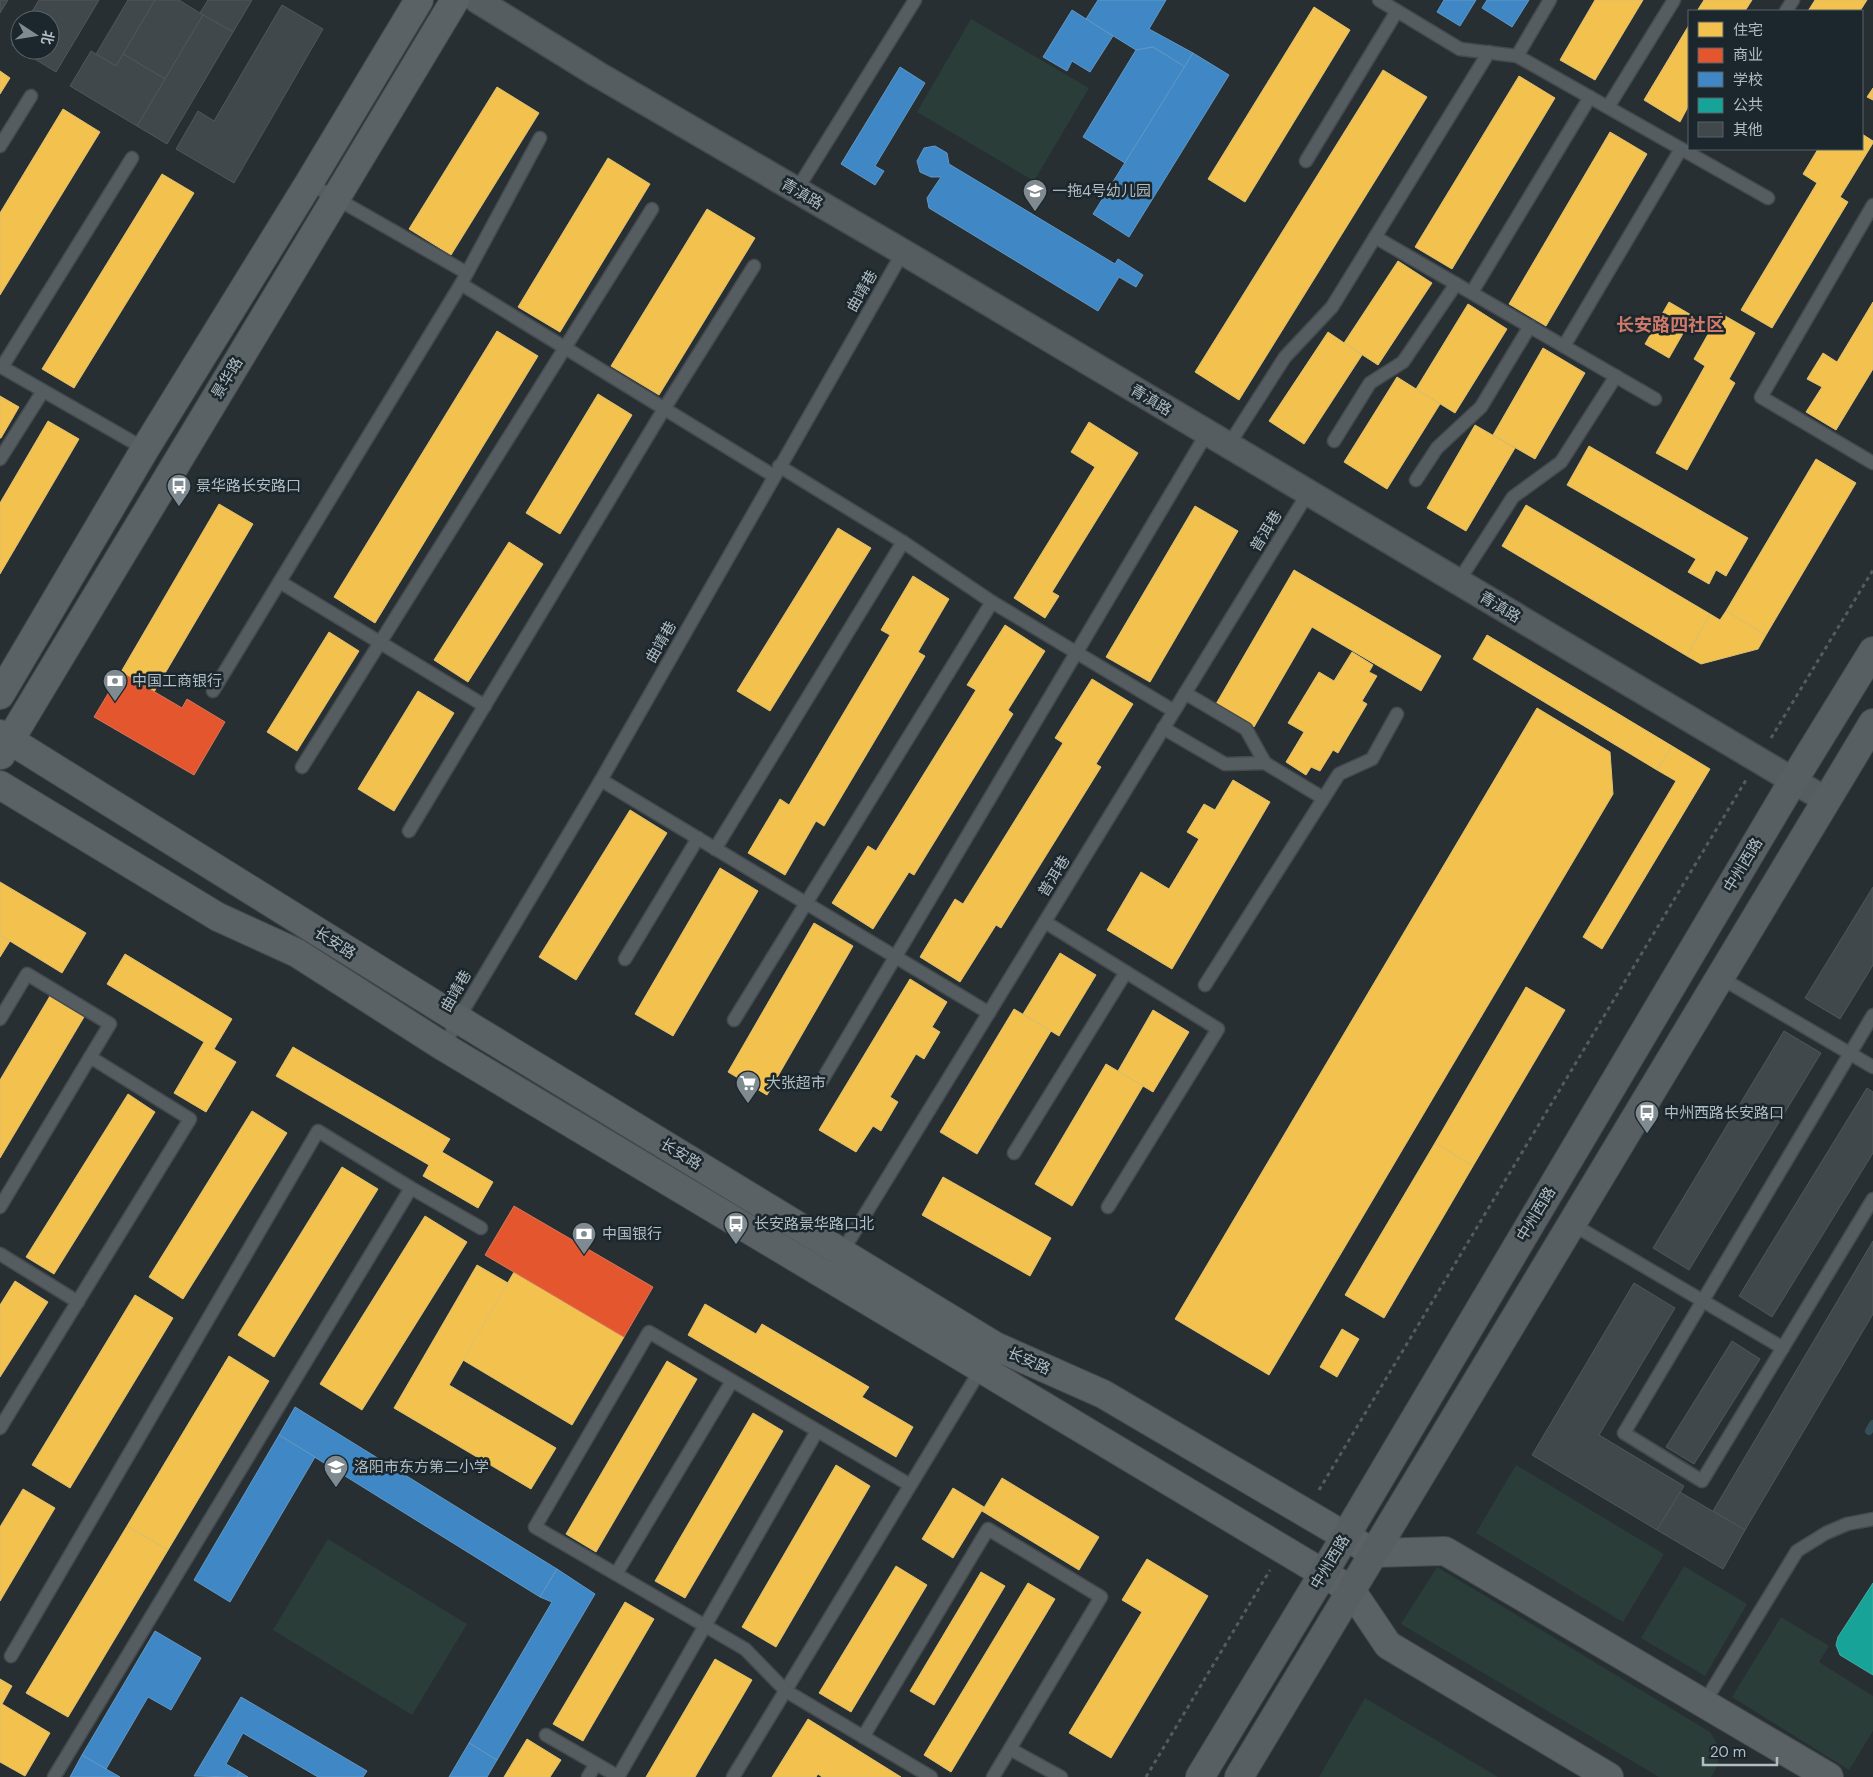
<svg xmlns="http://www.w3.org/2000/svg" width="1873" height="1777" viewBox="0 0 1873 1777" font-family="'DM Sans','Noto Sans SC',sans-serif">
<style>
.green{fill:#2a3d38}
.homes{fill:#f2c14e;stroke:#dec071}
.shops{fill:#e4572e;stroke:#d4765b}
.schools{fill:#3f88c5;stroke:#6198c5}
.public{fill:#17a398;stroke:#45aba5}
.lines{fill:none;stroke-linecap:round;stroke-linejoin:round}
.stream{stroke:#354f59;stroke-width:8}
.building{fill:#41484b;stroke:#4f575a}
.service-casing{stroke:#444a4d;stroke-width:15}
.minor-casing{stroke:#444a4d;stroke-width:28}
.secondary-casing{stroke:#444a4d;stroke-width:30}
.primary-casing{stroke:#444c4f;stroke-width:30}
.path{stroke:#565c5e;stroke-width:3;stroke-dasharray:4 4;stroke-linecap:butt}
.service{stroke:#565d61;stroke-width:12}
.minor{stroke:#565d61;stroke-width:25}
.secondary{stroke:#5a6266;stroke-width:28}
.primary{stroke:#585f62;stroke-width:28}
.labels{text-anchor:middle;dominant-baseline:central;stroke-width:5;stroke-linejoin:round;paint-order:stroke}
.poi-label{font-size:15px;fill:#b0bdc4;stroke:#1b272c;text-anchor:start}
.street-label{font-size:15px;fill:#b0bdc4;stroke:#1b272c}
.quarter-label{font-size:18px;font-weight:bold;fill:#d0796a;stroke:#1b272c}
</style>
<rect width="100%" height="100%" fill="#272f32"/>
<!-- green -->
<g class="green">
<polygon points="971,19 1089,88 1034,181 917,112"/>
<polygon points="1516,1465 1664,1554 1623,1622 1476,1533"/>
<polygon points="328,1539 467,1624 412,1715 273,1630"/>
<polygon points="1684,1566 1747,1604 1705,1676 1641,1638"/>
<path d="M1437,1567L1710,1732C1721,1747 1722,1762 1711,1777H1659L1401,1624Z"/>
<polygon points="1781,1617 1829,1646 1819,1662 1873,1696 1873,1731 1849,1770 1732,1697"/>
<polygon points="1365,1698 1498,1777 1319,1777"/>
</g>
<!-- homes -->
<g class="homes">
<polygon points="1595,0 1643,0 1595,80 1560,60"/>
<polygon points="1704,0 1752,0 1745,11 1697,11"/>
<polygon points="1815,0 1867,0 1860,11 1808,11"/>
<polygon points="1314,7 1350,30 1245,202 1208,179"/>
<polygon points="1689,25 1689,105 1680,122 1644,100"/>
<polygon points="1383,70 1427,97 1239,400 1195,372"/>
<polygon points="0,71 10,78 0,94"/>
<polygon points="1519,76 1555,98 1452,269 1415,247"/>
<polygon points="497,87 539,113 451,255 409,229"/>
<polygon points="1873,88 1873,100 1867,97"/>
<polygon points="63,109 100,132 0,295 0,213"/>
<polygon points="1610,132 1647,154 1546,326 1509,304"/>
<polygon points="1862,134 1873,141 1873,143 1840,197 1848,202 1772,328 1741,310 1817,183 1803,174 1818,149 1862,149"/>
<polygon points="608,158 650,184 560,332 518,307"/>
<polygon points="162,174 194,193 74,388 42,369"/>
<polygon points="707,209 755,238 659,395 611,366"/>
<polygon points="1398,261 1432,283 1378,365 1344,343"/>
<polygon points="1669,302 1693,316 1669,358 1645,344"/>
<polygon points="1873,302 1873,369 1836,430 1806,412 1822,387 1807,379 1823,353 1837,362"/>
<polygon points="1468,304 1507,329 1455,413 1416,389"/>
<polygon points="1720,313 1755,333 1729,379 1735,383 1687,470 1656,453 1705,366 1694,359"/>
<polygon points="497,331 538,356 375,623 334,597"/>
<polygon points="1328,332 1362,355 1304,444 1269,421"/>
<polygon points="1543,348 1585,373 1535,459 1493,435"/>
<polygon points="1397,377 1440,404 1387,489 1344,462"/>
<polygon points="598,394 632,415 560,534 526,513"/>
<polygon points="0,396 19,407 1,438 0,438"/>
<polygon points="48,421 79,439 0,574 0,503"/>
<polygon points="1089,422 1138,453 1052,592 1059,596 1045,618 1014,598 1095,467 1071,452"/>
<polygon points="1475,425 1515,448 1466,531 1427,508"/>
<polygon points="1589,446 1748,538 1726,576 1716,570 1709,584 1688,572 1696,559 1567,485"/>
<polygon points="1816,459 1856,483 1766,635 1726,611"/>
<polygon points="219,504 253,524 154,692 121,672"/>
<polygon points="1526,505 1710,614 1687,656 1502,546"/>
<polygon points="1195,506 1238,531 1150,682 1106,657"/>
<polygon points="838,528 871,548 770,711 737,691"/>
<polygon points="509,542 543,564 468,682 434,660"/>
<polygon points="1294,570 1441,656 1421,691 1312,627 1254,727 1216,704"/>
<polygon points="913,576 949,599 918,652 925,656 824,826 816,821 785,875 748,853 780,799 789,805 890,635 881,630"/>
<polygon points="1726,611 1766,635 1758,649 1701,664 1687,656 1710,614 1720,620"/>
<polygon points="1005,625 1045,651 1008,710 1013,714 914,875 909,872 873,929 832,903 868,846 876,851 976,690 967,685"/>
<polygon points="329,632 359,651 297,751 267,732"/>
<polygon points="1487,635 1672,746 1657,770 1473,659"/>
<polygon points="1352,652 1373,665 1369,672 1377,676 1362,701 1367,704 1338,753 1333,750 1320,771 1311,767 1306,775 1286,762 1304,732 1288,723 1319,672 1334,681"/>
<polygon points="1092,679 1133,704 1096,764 1101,767 1001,928 996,925 960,982 920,957 955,899 963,904 1063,743 1055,738"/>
<polygon points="418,691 454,713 394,811 358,789"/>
<polygon points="1537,708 1610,752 1613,794 1269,1375 1175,1319"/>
<polygon points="1672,746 1710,769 1602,949 1583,937 1676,781 1657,770"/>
<polygon points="1233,780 1270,802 1172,969 1107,930 1141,872 1169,889 1199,839 1187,832 1204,804 1215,810"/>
<polygon points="630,810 667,833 576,980 539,957"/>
<polygon points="720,868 758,891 673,1036 635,1014"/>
<polygon points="0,882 86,933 62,973 0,935"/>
<polygon points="814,923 853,946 767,1095 728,1072"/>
<polygon points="0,935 10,941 0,957"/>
<polygon points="1060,953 1096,975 1059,1036 1023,1014"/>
<polygon points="125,954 232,1019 214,1049 236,1062 206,1112 174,1093 204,1042 107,984"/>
<polygon points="910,979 947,1002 932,1027 940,1032 924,1059 916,1054 890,1097 898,1102 881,1131 873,1126 856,1152 819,1130"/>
<polygon points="1526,987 1565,1010 1473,1166 1435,1143"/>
<polygon points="50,996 84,1017 0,1158 0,1080"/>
<polygon points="1014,1009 1051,1031 977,1154 940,1132"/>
<polygon points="1153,1010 1189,1032 1153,1092 1118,1071"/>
<polygon points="293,1047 450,1139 442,1152 493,1182 478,1208 423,1176 429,1165 276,1076"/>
<polygon points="1106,1064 1143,1086 1072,1206 1035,1184"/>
<polygon points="128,1094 155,1112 54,1274 26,1257"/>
<polygon points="252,1111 287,1133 183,1299 149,1277"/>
<polygon points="1435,1143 1473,1166 1384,1318 1345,1295"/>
<polygon points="342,1167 378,1189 274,1357 238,1335"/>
<polygon points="943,1177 1051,1238 1030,1276 922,1215"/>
<polygon points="425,1216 467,1242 362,1410 320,1384"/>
<polygon points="477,1265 508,1283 449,1385 556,1448 531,1489 394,1408"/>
<polygon points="514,1272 624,1337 572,1425 463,1360"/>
<polygon points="15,1281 48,1302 0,1377 0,1305"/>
<polygon points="135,1295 173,1318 70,1488 32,1465"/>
<polygon points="705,1304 756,1334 762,1324 869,1387 862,1397 913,1427 896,1457 688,1335"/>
<polygon points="1342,1329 1359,1339 1337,1377 1320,1367"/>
<polygon points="229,1356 269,1381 168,1550 127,1526"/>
<polygon points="667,1361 697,1379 596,1552 566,1534"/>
<polygon points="753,1413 783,1431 685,1598 655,1581"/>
<polygon points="836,1465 870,1486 776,1647 742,1627"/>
<polygon points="1002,1478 1099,1537 1079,1570 982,1511"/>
<polygon points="953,1488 984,1507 953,1558 922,1539"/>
<polygon points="23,1489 55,1508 0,1601 0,1527"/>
<polygon points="127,1526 168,1550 68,1717 26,1693"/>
<polygon points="1147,1559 1208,1596 1111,1758 1069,1733 1142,1612 1122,1600"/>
<polygon points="896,1566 927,1585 851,1712 819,1693"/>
<polygon points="981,1572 1005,1586 934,1705 910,1691"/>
<polygon points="1028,1583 1055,1599 951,1772 924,1755"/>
<polygon points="625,1602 654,1619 583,1741 553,1724"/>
<polygon points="715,1659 752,1680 695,1777 646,1777"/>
<polygon points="0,1679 12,1686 2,1704 50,1733 25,1776 0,1762"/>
<polygon points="808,1719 901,1777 822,1777 818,1774 816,1777 772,1777"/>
<polygon points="527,1739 561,1760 550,1777 504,1777"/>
</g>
<!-- shops -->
<g class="shops">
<polygon points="121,672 182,708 187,699 225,722 194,775 94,717"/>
<polygon points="514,1206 653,1287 624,1337 485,1255"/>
</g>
<!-- schools -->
<g class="schools">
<polygon points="1098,0 1166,0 1149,29 1193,53 1185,67 1153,47 1136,50 1086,19"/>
<polygon points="1444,0 1476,0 1460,26 1437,12"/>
<polygon points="1487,0 1529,0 1512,27 1482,8"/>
<polygon points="1072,10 1113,36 1090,72 1072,61 1067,71 1043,57"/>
<polygon points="1153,47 1185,67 1125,163 1083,137 1136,50"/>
<polygon points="1193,53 1229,75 1129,237 1093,214"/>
<polygon points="900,67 925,83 875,166 884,171 875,185 841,164"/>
<polygon points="935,146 947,153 949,164 1115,264 1118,259 1143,275 1136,287 1119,277 1098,311 929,208 927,198 941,177 931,177 920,172 917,161 924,148"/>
<polygon points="295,1407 557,1569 540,1597 279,1435"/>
<polygon points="279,1435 315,1457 230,1602 194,1580"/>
<polygon points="557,1569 595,1594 497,1760 469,1743 552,1602 540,1597"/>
<polygon points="155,1631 201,1658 171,1710 148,1697 106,1769 82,1755"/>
<polygon points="241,1697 367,1771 363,1777 318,1777 243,1733 226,1764 240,1772 237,1777 194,1776"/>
<polygon points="469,1743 497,1760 487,1777 449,1777"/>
<polygon points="82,1755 106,1769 120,1777 70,1777"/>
<polygon points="240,1772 248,1777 237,1777"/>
</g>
<!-- public -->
<polygon class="public" points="1873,1583 1873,1675 1840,1655 1836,1645 1838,1637"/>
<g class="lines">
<!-- stream -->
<polyline class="stream" points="1869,1431 1873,1424"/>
</g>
<!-- building -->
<g class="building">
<polygon points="0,0 8,0 0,13"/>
<polygon points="39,0 99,0 56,72 20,50 50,50 50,20 27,20"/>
<polygon points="128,0 155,0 116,66 96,54"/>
<polygon points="155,0 179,0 203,15 165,79 123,54"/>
<polygon points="208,0 252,0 233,32 200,13"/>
<polygon points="282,5 323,29 234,183 176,149 198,111 214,121"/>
<polygon points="203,15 233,32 167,144 137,126"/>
<polygon points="20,31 20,50 12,45"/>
<polygon points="91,51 116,66 123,54 165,79 137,126 70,86"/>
<polygon points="1873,887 1873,965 1840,1019 1805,998"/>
<polygon points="1784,1031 1821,1053 1689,1270 1653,1248"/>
<polygon points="1867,1088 1873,1092 1873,1153 1772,1317 1739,1296"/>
<polygon points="1873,1241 1873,1314 1745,1530 1713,1511"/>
<polygon points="1634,1283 1675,1308 1599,1435 1684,1486 1657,1530 1532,1455"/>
<polygon points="1732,1341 1760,1359 1694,1464 1666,1447"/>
<polygon points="1680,1492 1745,1530 1723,1569 1657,1530"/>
</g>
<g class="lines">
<defs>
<g id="service">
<polyline points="1379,0 1460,49 1517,56 1768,198"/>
<polyline points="1786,11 1793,0"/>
<polyline points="1517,56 1550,0"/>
<polyline points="1608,107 1674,0"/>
<polyline points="0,146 31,96"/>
<polyline points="1306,161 1397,11"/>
<polyline points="309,183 467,273 461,284 774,476"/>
<polyline points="796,191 915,0"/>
<polyline points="1873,205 1761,397 1873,463"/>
<polyline points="1375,237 1655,399"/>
<polyline points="467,273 540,138"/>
<polyline points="1472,292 1590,97"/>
<polyline points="1564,346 1681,149"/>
<polyline points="0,366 145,449"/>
<polyline points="2,367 132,158"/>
<polyline points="1334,441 1370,383 1403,362 1456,284"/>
<polyline points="1228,446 1285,357 1332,307 1489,52"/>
<polyline points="0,459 43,391"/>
<polyline points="779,466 903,542 992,602 1174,711"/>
<polyline points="1416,480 1437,448 1481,407 1530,326"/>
<polyline points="280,582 485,706"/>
<polyline points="1458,582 1513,497 1561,462 1616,376"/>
<polyline points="213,691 461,284"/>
<polyline points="1163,728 1225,764 1265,763 1246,729 1185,693"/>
<polyline points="1265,763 1323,798"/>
<polyline points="302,767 652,209"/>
<polyline points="601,780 989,1013"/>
<polyline points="409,831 664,409 754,266"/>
<polyline points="715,849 903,542"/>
<polyline points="1045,922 1218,1029 1108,1207"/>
<polyline points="625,959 698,838"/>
<polyline points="1721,978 1873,1067"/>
<polyline points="1205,985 1339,774 1372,759 1397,714"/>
<polyline points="1873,1015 1624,1433 1702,1481 1873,1199"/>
<polyline points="0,1019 27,974 110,1024 0,1207"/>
<polyline points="734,1020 992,602"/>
<polyline points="444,1047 458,1019 601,780 903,252"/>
<polyline points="821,1082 1207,433"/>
<polyline points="1014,1153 1126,972"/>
<polyline points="411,1188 481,1228"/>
<polyline points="1572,1224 1783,1348"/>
<polyline points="0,1254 78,1302"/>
<polyline points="829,1277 842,1252 1308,493"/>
<polyline points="0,1428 190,1119 90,1057"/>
<polyline points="910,1485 649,1332 535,1527 745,1649 786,1691 931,1777"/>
<polyline points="616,1574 732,1381"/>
<polyline points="11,1656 318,1131 411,1188 54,1777"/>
<polyline points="1704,1703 1797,1551 1826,1533 1847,1524 1873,1519"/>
<polyline points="546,1735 619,1777"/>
<polyline points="863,1737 988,1529 1101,1597 993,1777"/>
<polyline points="1010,1749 1061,1777"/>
<polyline points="588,1777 596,1764"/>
<polyline points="618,1777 817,1431"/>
<polyline points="733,1777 981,1369"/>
</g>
<polyline id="minor" points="477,0 597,74 903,252 1826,800"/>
<g id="secondary">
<polyline points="0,695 145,449 309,183 419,0"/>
<polyline points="0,734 458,1019 995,1346 1103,1394 1374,1553 1445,1551 1829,1777"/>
<polyline points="1,755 455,0"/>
<polyline points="0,785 218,917 297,953 444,1047 1351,1590 1388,1645 1609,1777"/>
</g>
<g id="primary">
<polyline points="1200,1777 1323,1574 1793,781 1873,651"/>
<polyline points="1239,1777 1873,723"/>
</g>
</defs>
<!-- service casing -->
<use href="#service" class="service-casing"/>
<!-- minor casing -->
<use href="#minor" class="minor-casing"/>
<!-- secondary casing -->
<use href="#secondary" class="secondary-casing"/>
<!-- primary casing -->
<use href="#primary" class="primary-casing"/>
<!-- path -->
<g class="path">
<polyline points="1771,738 1873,570"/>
<polyline points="1319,1490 1746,780"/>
<polyline points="1146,1777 1270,1570"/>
</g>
<!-- service -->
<use href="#service" class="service"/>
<!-- minor -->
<use href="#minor" class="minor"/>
<!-- secondary -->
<use href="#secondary" class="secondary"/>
<!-- primary -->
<use href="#primary" class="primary"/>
</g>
<!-- icons -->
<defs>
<symbol id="school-pin" viewBox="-11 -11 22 30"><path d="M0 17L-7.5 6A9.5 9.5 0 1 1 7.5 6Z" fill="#808b91" stroke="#1b272c"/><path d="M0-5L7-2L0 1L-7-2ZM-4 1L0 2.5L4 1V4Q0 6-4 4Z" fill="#fff"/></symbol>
<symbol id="bus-pin" viewBox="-11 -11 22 30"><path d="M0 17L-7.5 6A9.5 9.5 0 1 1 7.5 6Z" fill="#808b91" stroke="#1b272c"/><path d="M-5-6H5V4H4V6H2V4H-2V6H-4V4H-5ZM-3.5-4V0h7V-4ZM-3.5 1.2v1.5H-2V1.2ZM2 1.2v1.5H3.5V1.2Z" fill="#fff"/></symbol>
<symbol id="bank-pin" viewBox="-11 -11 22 30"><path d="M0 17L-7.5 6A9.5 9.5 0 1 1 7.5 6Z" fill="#808b91" stroke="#1b272c"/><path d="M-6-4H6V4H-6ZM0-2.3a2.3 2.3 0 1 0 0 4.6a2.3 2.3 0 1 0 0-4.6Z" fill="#fff"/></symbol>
<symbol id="supermarket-pin" viewBox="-11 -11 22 30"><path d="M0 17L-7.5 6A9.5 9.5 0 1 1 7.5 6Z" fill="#808b91" stroke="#1b272c"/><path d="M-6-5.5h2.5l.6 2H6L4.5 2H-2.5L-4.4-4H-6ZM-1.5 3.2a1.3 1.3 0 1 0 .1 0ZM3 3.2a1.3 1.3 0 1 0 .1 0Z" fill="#fff"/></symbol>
</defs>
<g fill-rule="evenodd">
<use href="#school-pin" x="1021" y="177" width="28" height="38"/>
<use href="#bus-pin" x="165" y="472" width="28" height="38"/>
<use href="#bank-pin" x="101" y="667" width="28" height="38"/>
<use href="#supermarket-pin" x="734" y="1069" width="28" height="38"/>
<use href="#bus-pin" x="1633" y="1099" width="28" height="38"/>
<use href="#bus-pin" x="722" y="1210" width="28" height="38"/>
<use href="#bank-pin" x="570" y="1220" width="28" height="38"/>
<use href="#school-pin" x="322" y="1453" width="28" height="38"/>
</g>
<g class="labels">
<!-- poi labels -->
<g class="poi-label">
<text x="1052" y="191">一拖4号幼儿园</text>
<text x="196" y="486">景华路长安路口</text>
<text x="132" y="681">中国工商银行</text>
<text x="766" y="1083">大张超市</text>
<text x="1664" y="1113">中州西路长安路口</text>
<text x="754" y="1224">长安路景华路口北</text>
<text x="602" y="1234">中国银行</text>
<text x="354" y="1467">洛阳市东方第二小学</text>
</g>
<!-- street labels -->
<g class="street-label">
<text transform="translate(802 194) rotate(30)">青滇路</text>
<text transform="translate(862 291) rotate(-60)">曲靖巷</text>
<text transform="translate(227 378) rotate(-59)">景华路</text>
<text transform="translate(1151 400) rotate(31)">青滇路</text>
<text transform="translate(1266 531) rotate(-58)">普洱巷</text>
<text transform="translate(1500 607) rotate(31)">青滇路</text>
<text transform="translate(661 642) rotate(-60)">曲靖巷</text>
<text transform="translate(1743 865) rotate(-59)">中州西路</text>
<text transform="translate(1054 876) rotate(-58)">普洱巷</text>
<text transform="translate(335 943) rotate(32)">长安路</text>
<text transform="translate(456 991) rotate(-60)">曲靖巷</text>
<text transform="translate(681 1154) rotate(31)">长安路</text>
<text transform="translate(1536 1214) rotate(-59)">中州西路</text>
<text transform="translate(1029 1361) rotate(24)">长安路</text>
<text transform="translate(1330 1562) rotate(-59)">中州西路</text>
</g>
<!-- quarter labels -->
<g class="quarter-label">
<text x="1670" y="325">长安路四社区</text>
</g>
</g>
<!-- legend -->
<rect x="1688" y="10" width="175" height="140" fill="#1b272c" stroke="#576369"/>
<rect x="1698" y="22" width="25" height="15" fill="#f2c14e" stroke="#576369"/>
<text x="1733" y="35" font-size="15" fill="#b0bdc4">住宅</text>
<rect x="1698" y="48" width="25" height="15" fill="#e4572e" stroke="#576369"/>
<text x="1733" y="60" font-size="15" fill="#b0bdc4">商业</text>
<rect x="1698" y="72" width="25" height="15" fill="#3f88c5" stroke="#576369"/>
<text x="1733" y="85" font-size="15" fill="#b0bdc4">学校</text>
<rect x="1698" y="98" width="25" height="15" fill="#17a398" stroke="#576369"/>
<text x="1733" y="110" font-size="15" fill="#b0bdc4">公共</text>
<rect x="1698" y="122" width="25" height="15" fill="#41484b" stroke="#576369"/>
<text x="1733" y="135" font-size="15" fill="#b0bdc4">其他</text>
<!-- north arrow -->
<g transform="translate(35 35) rotate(102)"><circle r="24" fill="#1b272c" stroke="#576369"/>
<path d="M0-4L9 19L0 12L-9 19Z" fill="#808b91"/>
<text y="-8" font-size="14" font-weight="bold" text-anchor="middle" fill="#b0bdc4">北</text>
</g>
<!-- scale -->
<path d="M1703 1757v8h74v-8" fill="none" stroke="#b0bdc4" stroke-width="2.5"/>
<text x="1710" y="1757" font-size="15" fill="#b0bdc4" stroke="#1b272c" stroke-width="4" paint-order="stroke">20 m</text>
</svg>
